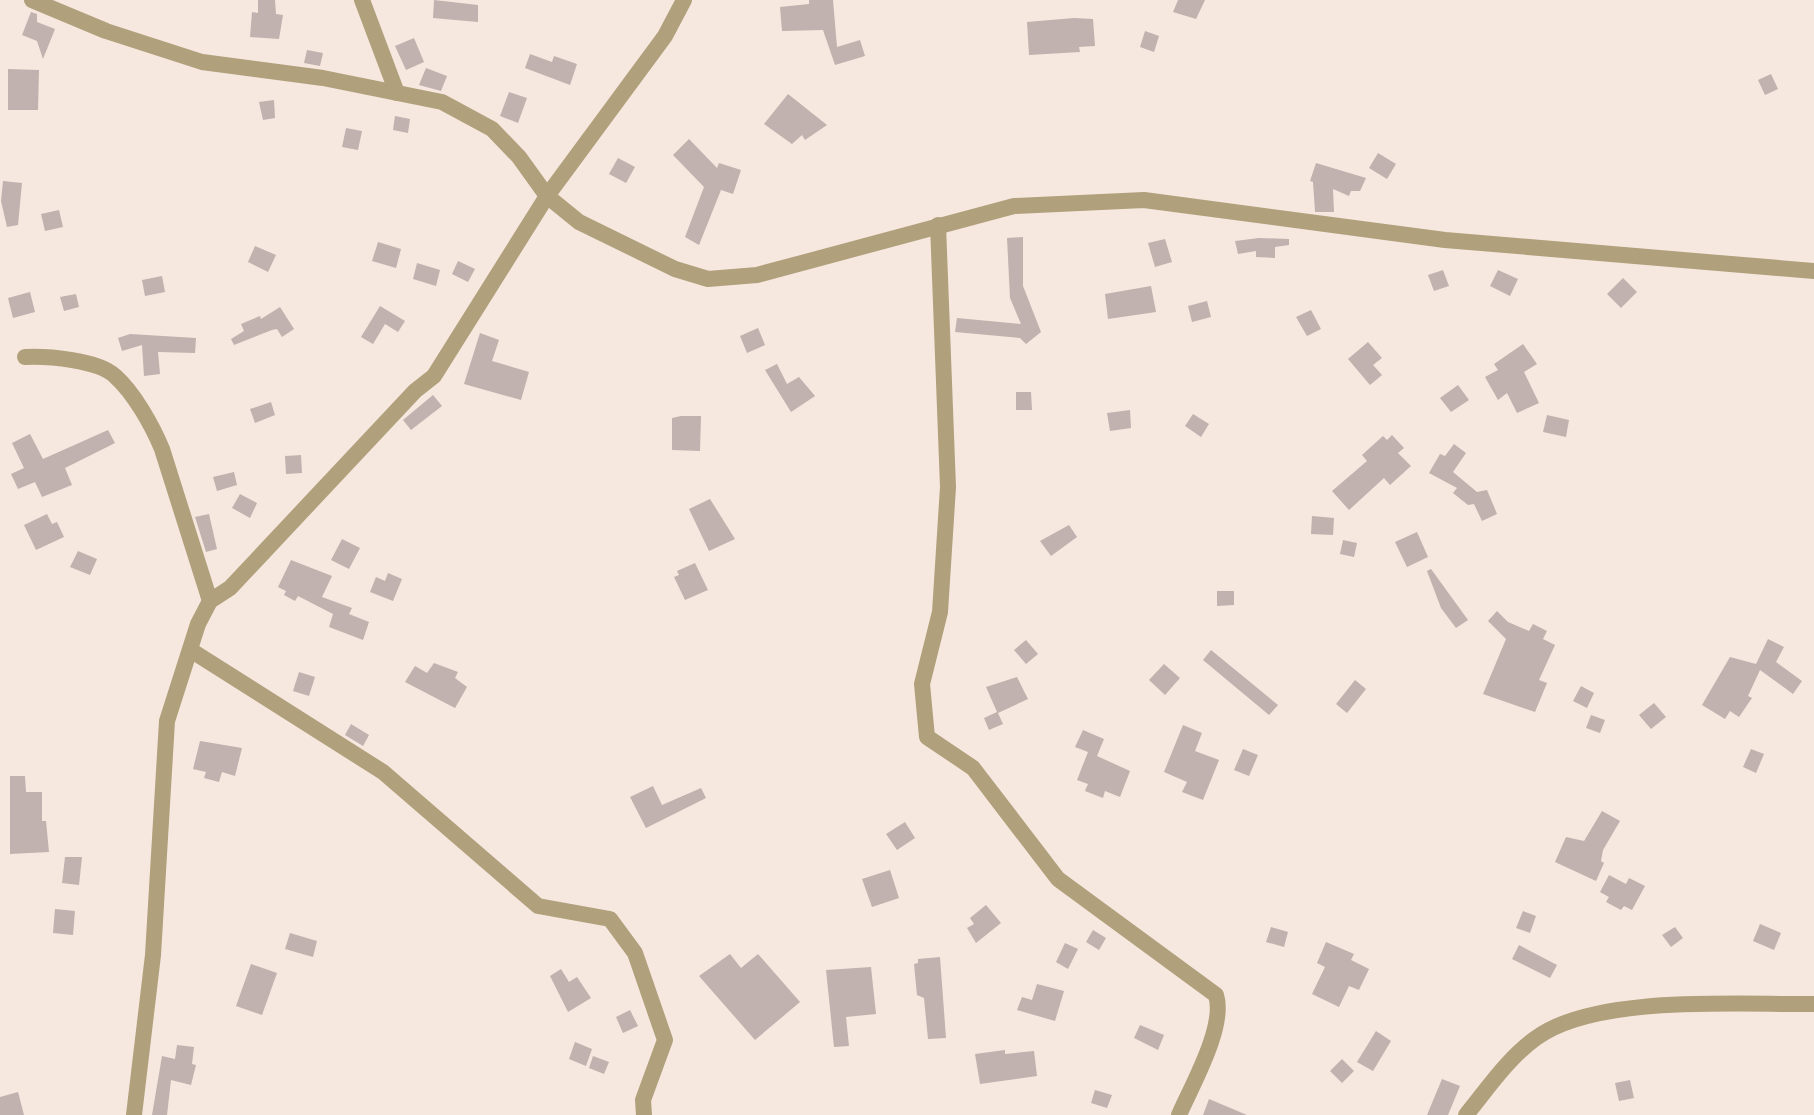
<svg xmlns="http://www.w3.org/2000/svg" width="1814" height="1115" viewBox="0 0 1814 1115" font-family="Lora,serif">
<style>
.building{fill:#c1b1af}
.lines{fill:none;stroke-linecap:round;stroke-linejoin:round}
.street{stroke:#b1a07c;stroke-width:16}
</style>
<rect width="100%" height="100%" fill="#f6e8df"/>
<!-- building -->
<g class="building">
<polygon points="258,0 275,0 276,14 283,15 279,39 250,37 252,12 258,13"/>
<polygon points="434,0 478,5 478,22 433,18"/>
<polygon points="809,0 833,0 837,47 860,40 865,56 835,65 823,30 782,31 780,7 809,4"/>
<polygon points="1178,0 1205,0 1196,19 1173,12"/>
<polygon points="31,12 37,14 37,22 55,29 43,59 37,41 22,35"/>
<polygon points="1074,18 1093,19 1095,46 1079,47 1080,52 1029,55 1027,22"/>
<polygon points="1145,31 1159,36 1154,52 1140,47"/>
<polygon points="414,38 424,62 406,70 395,46"/>
<polygon points="307,50 323,53 320,66 304,63"/>
<polygon points="530,54 552,62 554,56 577,64 570,85 525,68"/>
<polygon points="426,68 447,76 441,91 419,85"/>
<polygon points="8,69 39,70 38,110 8,110"/>
<polygon points="1771,74 1778,89 1765,95 1758,80"/>
<polygon points="509,92 527,98 518,123 500,116"/>
<polygon points="788,94 827,125 805,140 802,135 792,144 764,124"/>
<polygon points="274,100 275,118 263,120 259,102"/>
<polygon points="395,116 410,119 408,133 393,130"/>
<polygon points="346,128 362,131 358,150 342,147"/>
<polygon points="689,139 717,168 719,163 741,170 733,194 721,190 699,245 685,237 704,187 673,155"/>
<polygon points="1378,153 1396,164 1387,179 1369,168"/>
<polygon points="618,158 635,167 626,183 609,174"/>
<polygon points="1316,163 1366,178 1360,191 1351,191 1349,196 1333,189 1334,212 1315,212 1313,182 1310,181"/>
<polygon points="3,181 22,183 18,225 7,227 1,201"/>
<polygon points="59,210 63,227 45,231 41,214"/>
<polygon points="1023,237 1023,286 1041,332 1026,344 1020,338 955,332 957,318 1021,324 1010,298 1007,238"/>
<polygon points="1259,238 1289,239 1289,245 1275,247 1275,258 1256,257 1256,251 1238,254 1235,241"/>
<polygon points="1165,239 1172,262 1155,267 1148,243"/>
<polygon points="378,242 401,249 396,268 372,261"/>
<polygon points="255,246 276,255 268,272 248,262"/>
<polygon points="458,261 475,269 468,282 452,274"/>
<polygon points="417,263 440,270 436,286 413,279"/>
<polygon points="1443,270 1449,286 1434,291 1428,275"/>
<polygon points="1498,270 1518,279 1510,296 1490,286"/>
<polygon points="162,276 165,292 145,296 142,280"/>
<polygon points="1623,278 1637,292 1621,308 1607,294"/>
<polygon points="1151,286 1156,312 1108,319 1105,294"/>
<polygon points="30,292 35,312 13,318 8,298"/>
<polygon points="76,294 79,307 64,311 60,297"/>
<polygon points="1207,301 1211,317 1192,322 1188,306"/>
<polygon points="380,306 405,321 398,332 385,324 373,344 361,337"/>
<polygon points="280,307 294,329 282,337 277,329 272,330 234,345 231,339 244,331 241,324 260,316 261,319"/>
<polygon points="1311,310 1321,329 1307,336 1296,317"/>
<polygon points="758,328 765,345 747,353 740,336"/>
<polygon points="480,333 499,340 492,361 529,372 521,400 464,384"/>
<polygon points="130,334 196,338 195,353 158,352 160,374 144,376 142,345 122,351 118,338"/>
<polygon points="1368,342 1382,358 1373,365 1382,375 1370,385 1348,359"/>
<polygon points="1523,344 1537,364 1524,372 1539,403 1517,413 1507,393 1498,400 1485,377 1498,370 1494,364"/>
<polygon points="777,364 787,384 799,377 815,396 791,412 765,370"/>
<polygon points="1458,385 1469,400 1451,412 1440,398"/>
<polygon points="1016,392 1031,392 1032,410 1016,410"/>
<polygon points="433,395 442,406 411,430 403,420"/>
<polygon points="271,402 275,415 255,423 250,409"/>
<polygon points="1130,410 1131,428 1110,431 1107,413"/>
<polygon points="1193,414 1209,424 1201,437 1185,426"/>
<polygon points="1547,415 1569,420 1566,437 1543,432"/>
<polygon points="681,416 701,416 700,451 672,450 672,418"/>
<polygon points="108,430 115,443 65,468 72,485 42,497 35,482 18,489 11,474 24,468 12,443 30,434 43,459"/>
<polygon points="1392,435 1404,448 1398,453 1411,466 1390,485 1384,478 1349,510 1332,491 1367,461 1362,455 1383,436 1387,440"/>
<polygon points="1454,444 1466,453 1453,472 1477,492 1487,490 1497,514 1482,521 1474,504 1468,505 1453,493 1457,488 1429,473 1440,454 1445,456"/>
<polygon points="301,455 302,473 286,474 285,456"/>
<polygon points="234,472 237,485 217,491 213,477"/>
<polygon points="240,494 257,503 250,518 232,508"/>
<polygon points="710,499 735,539 709,551 689,509"/>
<polygon points="47,514 52,524 57,522 64,537 36,550 24,525"/>
<polygon points="209,514 217,549 206,552 195,517"/>
<polygon points="1312,516 1334,518 1333,535 1311,534"/>
<polygon points="1069,525 1077,537 1051,556 1040,541"/>
<polygon points="1417,532 1428,557 1407,567 1395,542"/>
<polygon points="342,539 360,548 349,569 331,560"/>
<polygon points="1343,540 1357,543 1354,557 1340,554"/>
<polygon points="78,551 97,559 90,575 70,567"/>
<polygon points="291,560 332,576 322,597 352,608 349,614 369,622 363,640 329,627 333,614 298,596 295,601 284,595 286,591 278,587"/>
<polygon points="695,563 708,590 685,600 674,577 679,575 677,571"/>
<polygon points="1431,569 1468,620 1456,628 1441,608 1427,571"/>
<polygon points="388,573 402,579 393,601 370,592 376,577 385,581"/>
<polygon points="1217,591 1234,591 1234,605 1217,606"/>
<polygon points="1497,611 1508,622 1529,631 1533,624 1547,631 1543,639 1555,645 1539,680 1547,683 1535,712 1483,694 1506,639 1488,621"/>
<polygon points="1768,639 1784,647 1776,662 1802,681 1793,694 1760,670 1748,696 1752,698 1739,717 1730,711 1725,719 1702,705 1730,657 1756,664"/>
<polygon points="1026,640 1038,654 1026,664 1014,650"/>
<polygon points="1211,650 1278,705 1269,715 1203,660"/>
<polygon points="434,663 458,672 455,678 467,687 455,708 405,682 415,666 427,673"/>
<polygon points="1164,664 1180,678 1165,695 1149,680"/>
<polygon points="299,672 315,677 309,696 293,691"/>
<polygon points="1017,677 1028,699 998,713 1003,724 989,730 984,718 997,712 986,687"/>
<polygon points="1355,680 1366,689 1347,713 1336,704"/>
<polygon points="1581,686 1594,693 1587,708 1573,701"/>
<polygon points="1654,703 1666,717 1651,729 1639,715"/>
<polygon points="1591,715 1605,720 1600,733 1586,728"/>
<polygon points="351,724 369,735 363,746 345,735"/>
<polygon points="1183,725 1202,733 1195,751 1219,760 1203,800 1182,792 1187,782 1164,772"/>
<polygon points="1083,730 1104,739 1097,756 1130,771 1120,797 1105,791 1103,798 1085,791 1088,784 1077,780 1088,752 1075,747"/>
<polygon points="200,741 242,748 235,776 222,772 219,782 204,778 206,772 193,769"/>
<polygon points="1243,749 1258,755 1249,776 1234,770"/>
<polygon points="1751,749 1764,754 1756,773 1743,767"/>
<polygon points="10,776 25,776 26,792 42,792 42,821 46,821 49,852 10,854"/>
<polygon points="653,786 662,805 701,788 706,798 646,828 630,797"/>
<polygon points="1602,811 1620,821 1603,850 1601,861 1604,863 1596,881 1555,862 1566,837 1584,841"/>
<polygon points="905,822 915,838 897,850 886,834"/>
<polygon points="65,857 82,857 79,885 62,883"/>
<polygon points="890,870 899,898 872,907 862,879"/>
<polygon points="1609,875 1626,884 1629,878 1645,886 1632,910 1624,906 1621,910 1606,902 1609,897 1600,892"/>
<polygon points="986,905 1001,923 976,943 967,928 974,924 970,918"/>
<polygon points="55,909 75,911 73,935 53,933"/>
<polygon points="1523,911 1536,916 1530,933 1516,928"/>
<polygon points="1760,924 1781,933 1774,950 1753,941"/>
<polygon points="1271,927 1288,932 1284,947 1266,942"/>
<polygon points="1675,927 1683,938 1671,947 1662,935"/>
<polygon points="1093,930 1106,938 1099,950 1086,942"/>
<polygon points="290,933 317,941 313,957 285,949"/>
<polygon points="1326,942 1354,954 1351,960 1369,969 1359,990 1349,986 1339,1007 1312,994 1325,967 1317,963"/>
<polygon points="1065,943 1078,949 1068,969 1056,962"/>
<polygon points="1519,945 1557,965 1550,978 1512,959"/>
<polygon points="730,954 741,968 758,954 800,1002 755,1040 699,976"/>
<polygon points="940,957 946,1038 928,1039 924,998 917,995 914,964 918,963 918,959"/>
<polygon points="251,964 277,973 262,1015 236,1006"/>
<polygon points="871,967 876,1014 846,1017 849,1046 834,1047 826,970"/>
<polygon points="561,969 569,982 577,977 591,998 568,1012 550,976"/>
<polygon points="1037,984 1064,991 1055,1021 1017,1010 1022,997 1032,1000"/>
<polygon points="630,1010 638,1026 623,1033 616,1017"/>
<polygon points="1140,1025 1164,1035 1158,1050 1134,1038"/>
<polygon points="1376,1031 1391,1041 1373,1071 1357,1062"/>
<polygon points="575,1042 592,1049 586,1066 569,1059"/>
<polygon points="177,1045 194,1047 192,1064 196,1065 191,1085 171,1080 167,1115 152,1115 162,1056 175,1059"/>
<polygon points="1005,1050 1005,1054 1034,1051 1037,1076 980,1084 975,1054"/>
<polygon points="593,1056 609,1062 604,1074 589,1068"/>
<polygon points="1342,1059 1354,1071 1342,1083 1330,1071"/>
<polygon points="1442,1079 1460,1086 1448,1115 1427,1115"/>
<polygon points="1630,1080 1634,1098 1619,1101 1615,1083"/>
<polygon points="1095,1090 1112,1095 1107,1108 1091,1103"/>
<polygon points="18,1092 24,1115 0,1115 0,1097"/>
<polygon points="1209,1099 1247,1115 1203,1115"/>
</g>
<g class="lines">
<!-- street -->
<g class="street">
<polyline points="32,0 106,31 202,62 323,78 442,102 492,129 519,157 547,196 579,222 675,269 708,279 757,275 1014,206 1144,200 1445,240 1814,271"/>
<polyline points="362,0 397,93"/>
<path d="M938,225L948,487L940,612L922,684L927,737L973,768L1058,879L1216,995C1226,1026 1192,1085 1179,1115"/>
<path d="M25,357C48,356 98,360 115,376C134,393 152,425 162,449L210,601"/>
<polyline points="192,651 383,772 538,906 610,919 635,953 665,1040 643,1100 644,1115"/>
<polyline points="134,1115 153,955 167,721 198,624 210,601 230,588 415,391 434,376 547,196 665,36 684,0"/>
<path d="M1466,1115C1488,1088 1508,1058 1536,1038C1596,994 1740,1005 1814,1004"/>
</g>
</g>
</svg>
